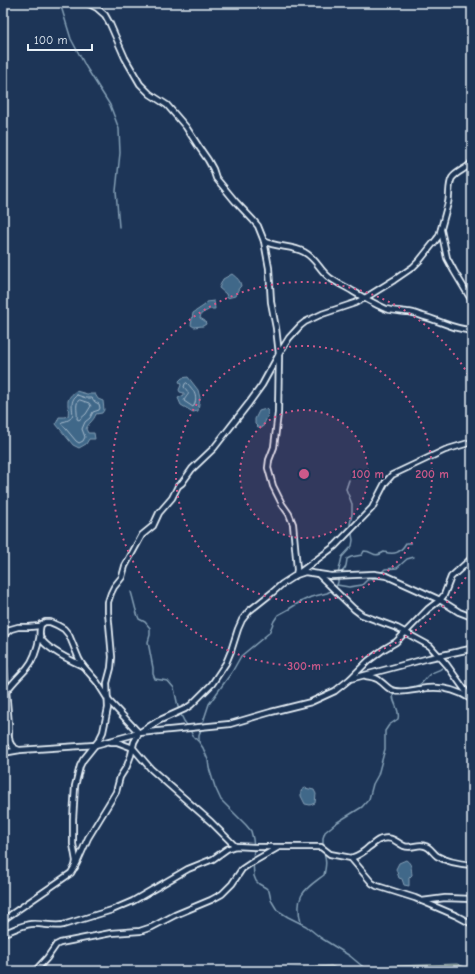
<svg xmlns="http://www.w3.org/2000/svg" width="475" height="974" viewBox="0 0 475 974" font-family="'Comic Neue',sans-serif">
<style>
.green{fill:#5a7471;stroke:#a1b2b4}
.water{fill:#416889;stroke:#849fb5}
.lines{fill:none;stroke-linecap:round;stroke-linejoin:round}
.shore{stroke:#a5bacc;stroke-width:1}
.stream{stroke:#849fb5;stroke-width:1.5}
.street-casing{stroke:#e8f1f8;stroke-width:8}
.street{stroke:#1d3557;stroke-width:4.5}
.ring{fill:none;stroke:#cd598a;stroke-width:2;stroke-dasharray:2 4}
.centre{fill:#cd598a;stroke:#1d3557;stroke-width:2}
.ring-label{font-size:12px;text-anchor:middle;font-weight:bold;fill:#cd598a;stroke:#1d3557;stroke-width:3.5;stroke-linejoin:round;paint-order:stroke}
</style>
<rect width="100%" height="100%" fill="#1d3557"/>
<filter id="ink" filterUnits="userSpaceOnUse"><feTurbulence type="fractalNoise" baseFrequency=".025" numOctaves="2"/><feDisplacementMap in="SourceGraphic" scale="8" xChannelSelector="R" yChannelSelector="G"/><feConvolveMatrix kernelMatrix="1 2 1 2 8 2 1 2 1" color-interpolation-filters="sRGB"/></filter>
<g filter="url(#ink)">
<!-- green -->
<g class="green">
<polygon points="457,964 471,969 471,971 384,971 392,966"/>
<polygon points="331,966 347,971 269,971"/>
</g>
<!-- water -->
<g class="water">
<path d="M232,274C237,278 240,280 241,286L239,288L235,296L227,298L226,294L219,288L223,279Z"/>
<polygon points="214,301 215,309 210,309 201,314 200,318 205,321 206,324 203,326 194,327 191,325 193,313 205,305 206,302"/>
<polygon points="188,377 198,390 200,398 198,411 193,412 181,405 178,398 184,395 184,393 180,392 179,390 181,385 179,381 182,378"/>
<path d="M76,391L87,394H95L98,399L103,401L104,410L102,413L96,414C93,422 89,422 86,429L88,433H94L95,439H89L86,444L79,448L73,445L56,424L59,417H64L68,416C70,403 63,401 76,391Z"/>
<path d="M266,409L268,411C268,417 265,422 262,428L258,427L255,424V419L259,411Z"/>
<polygon points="305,788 314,790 316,794 315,803 310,805 305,804 301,796 301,791"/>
<path d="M406,860C412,864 411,868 412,875L409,878V886L404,885L402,879L399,878L396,869L399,863Z"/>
</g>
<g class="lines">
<!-- shore -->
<g class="shore">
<path d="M187,383C194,390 199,398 193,407L184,401C187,393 192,396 184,387L185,384Z"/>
<path d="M77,395L86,398H92L95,402L99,404L100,408L99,410L93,412L90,418L85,422L82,429L85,437L83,441L79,443L76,441L61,423L62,422C83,418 64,405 77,395Z"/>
<path d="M80,400L89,403L91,406L86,414L79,420L77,419C78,413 75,406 78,401Z"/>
</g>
<!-- stream -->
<g class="stream">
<polyline points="60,3 71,39 86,67 110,105 119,129 120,153 116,191 119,227"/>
<polyline points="3,18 3,6 5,3"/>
<polyline points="3,51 5,65"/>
<polyline points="381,573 385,569 397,568 407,559 414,557"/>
<polyline points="338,574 342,557 352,546 353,540 350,524 352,514 352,504 346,489 349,480"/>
<polyline points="337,585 349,587 362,585 367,580 376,578 378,576"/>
<path d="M131,592C134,601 135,610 139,619L145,622L150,628V635L148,642L153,668V674L155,679L168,681L174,688L179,711L184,721L188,727"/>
<path d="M399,690C405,688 415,687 419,685C423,683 426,677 430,674C434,671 439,671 442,668"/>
<polyline points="190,730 193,736 198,741"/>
<path d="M323,847V838L325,832L336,823L362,807L369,799L373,784L378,775L385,749V731L389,725L398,719C401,708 390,702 394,692"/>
<path d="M301,923C294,895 304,890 324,875C326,866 327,859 323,851"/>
<path d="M368,971L350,956L321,938L306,926L288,917L277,910L271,900L269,891L266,888L259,884L256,881L254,876L253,861L254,847L253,839L251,831L246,825L221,800L215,787L209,768L208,760L203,748L199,742V736L205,716L209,704L232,672L241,656L269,633L274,621L278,615L289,609L300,602L311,597L327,593L334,589L337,585L338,582V574C346,570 346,567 347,559L351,557L362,555L364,551C374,551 373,559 384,552C395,555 400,553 406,543H411"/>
</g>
<defs>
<g id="street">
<polyline points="87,3 97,8 105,15 110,24 125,58 140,84 150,94 167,105 186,127 199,147 208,160 213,169 216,178 235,201 253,220 258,226 264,241 269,268 271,302 276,328 279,354 278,413 274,447 269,460 268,468 273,486 282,504 289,514 293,524 296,557 297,570 296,575 305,572 318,574 354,609 362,615 397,628 430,646 447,665 472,700"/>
<polyline points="441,230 447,258 454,271 472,301"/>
<path d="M264,241C277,248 291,245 304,252C317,259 319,270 330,278C337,283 346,287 354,292C364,298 375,304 386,309C393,311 400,311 407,312C412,312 417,314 422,316C439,320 454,330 472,330"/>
<polyline points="318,574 331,576 374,574 387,576 440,600 459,612 472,617"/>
<path d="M41,624C40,628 39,632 40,637C45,648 72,661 83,666"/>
<polyline points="3,637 6,633 11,629 18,627 29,627 39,626 45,622 50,622 57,625 64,629 69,635 79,659 83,666 97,682 109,701 139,733"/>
<polyline points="3,654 9,725 9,733 3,749"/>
<path d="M366,676C371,677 376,677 380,681C386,685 388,690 395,691C404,693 412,690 420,689C437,686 454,688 469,698"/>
<polyline points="351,678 368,661 384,649 396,642 428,609 440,600 444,595 451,577 472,558"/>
<path d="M6,692C12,683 20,676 27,668C34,660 38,646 40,635"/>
<path d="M9,737C9,744 12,748 19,750"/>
<polyline points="111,742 117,742 133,748 151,769 211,822 235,846"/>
<polyline points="3,753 20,750 95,745 139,733 230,724 271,712 311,702 335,691 350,679 429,658 470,649 472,649"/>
<path d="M351,858C357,856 364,852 369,847C374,844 376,840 382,839C392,836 396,842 404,846C412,849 418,843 425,846C430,847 433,853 437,856C447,862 461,864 472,865"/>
<path d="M75,867L76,861L73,844V819L75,786L80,766L83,760L99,740L103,732L108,708L107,683L111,668L112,657L108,612V602L111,593L114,587L122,577L125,566L142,535L153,526L159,513L172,498L178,486L182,483L192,469L214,448L249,403L262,385L279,354L289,338L300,326L305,322L322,314L355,303L365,298L394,280L413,267L420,260L436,240L439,236C442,225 445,214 448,203C450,195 448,185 452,178C457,171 467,169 472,162"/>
<polyline points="422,901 445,898 472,899"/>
<polyline points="3,920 71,873 77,863 88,838 116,792 120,777 127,766 131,755 134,742 139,733 158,721 185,709 191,705 212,684 226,663 231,651 238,629 242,620 249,611 273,592 282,584 296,575 335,546 372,508 385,483 392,475 445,450 472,442"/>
<path d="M3,933C12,931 21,925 31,924C42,923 52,927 63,925L112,910L133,901L188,869L213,859L227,849L235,846L254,847H321L330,854L351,858L372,883L377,886L415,898L457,916L472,924"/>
<polyline points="35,971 47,958 56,945 60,943 111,933 140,931 152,927 175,915 211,900 222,894 232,884 242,869 251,863 277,848"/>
</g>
</defs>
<!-- street casing -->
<use href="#street" class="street-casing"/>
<!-- street -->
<use href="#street" class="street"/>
</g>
</g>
<!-- distance rings -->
<circle cx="304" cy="474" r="64" fill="#cd598a" fill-opacity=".12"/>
<g class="ring">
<circle cx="304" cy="474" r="64"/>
<circle cx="304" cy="474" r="128"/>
<path d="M472 567A192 192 0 1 1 472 381"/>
</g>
<circle cx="304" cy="474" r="6" class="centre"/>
<g class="ring-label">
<text x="368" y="478">100 m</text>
<text x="432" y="478">200 m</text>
<text x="304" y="670">300 m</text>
</g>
<!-- margin -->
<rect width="475" height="974" fill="none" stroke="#1d3557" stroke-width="16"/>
<rect x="8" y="8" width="459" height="958" fill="none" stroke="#e8f1f8" stroke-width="1.5" filter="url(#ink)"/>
<!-- scale -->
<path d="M28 44v6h64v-6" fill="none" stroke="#e8f1f8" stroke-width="2"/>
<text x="34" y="44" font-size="12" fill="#e8f1f8" stroke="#1d3557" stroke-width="3" paint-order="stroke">100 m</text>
</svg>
